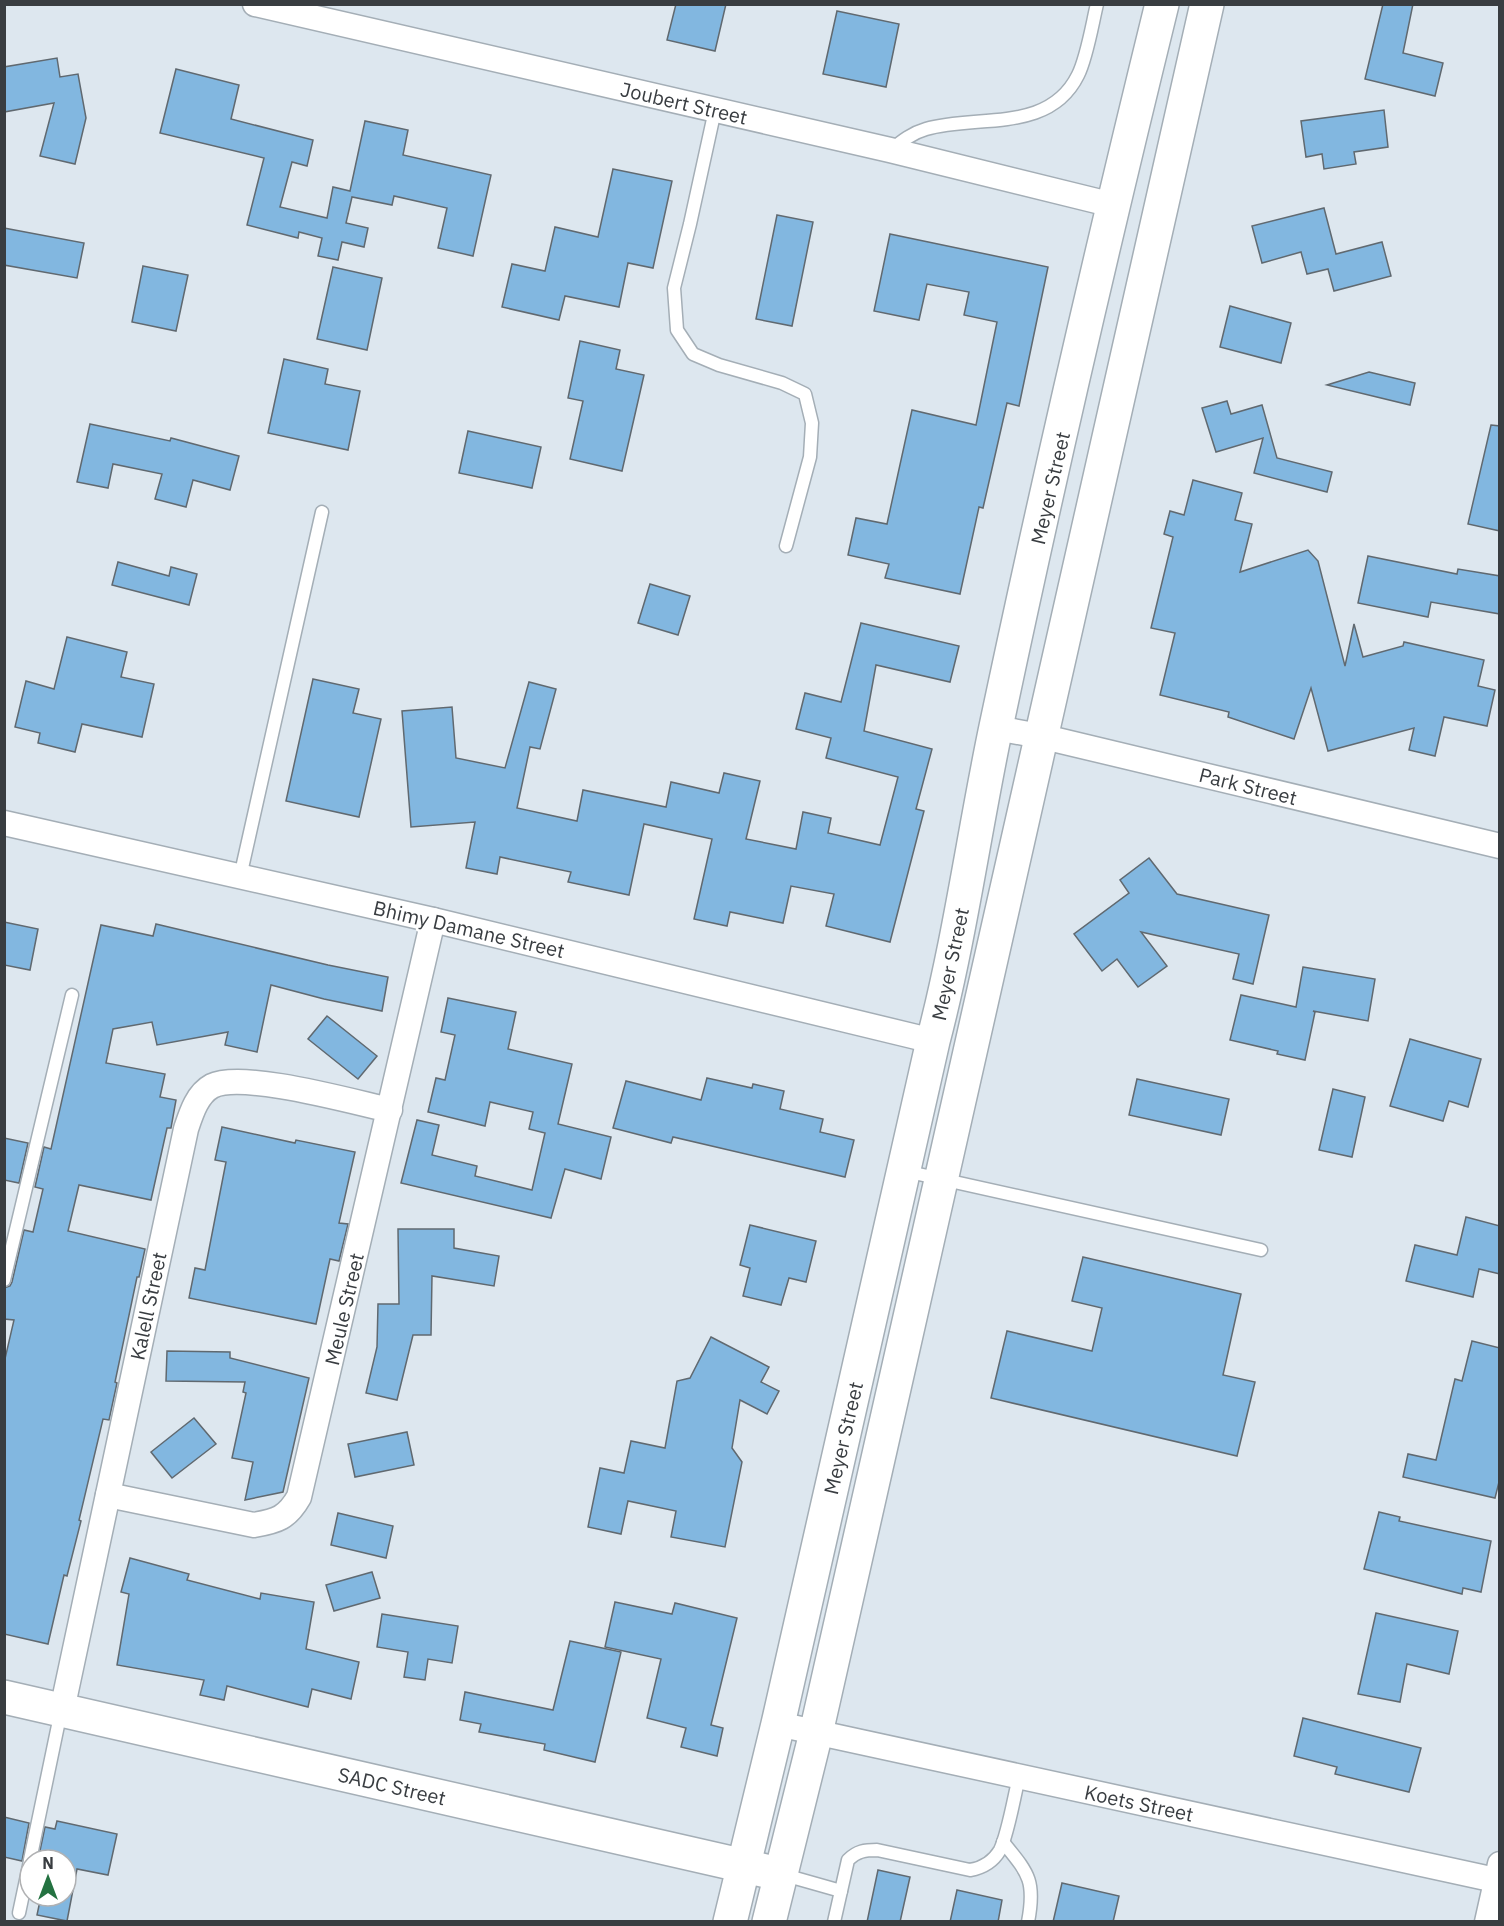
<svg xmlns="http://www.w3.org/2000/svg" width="1504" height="1926" viewBox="0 0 1504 1926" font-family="'IBM Plex Sans',sans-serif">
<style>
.building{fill:#82b7e0;stroke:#606970;stroke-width:1.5}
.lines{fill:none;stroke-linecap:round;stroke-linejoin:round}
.lane-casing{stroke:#a4aeb6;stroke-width:15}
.street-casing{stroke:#a4aeb6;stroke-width:27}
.secondary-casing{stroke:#a4aeb6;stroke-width:36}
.lane{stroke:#fff;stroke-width:12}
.street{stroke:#fff;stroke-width:24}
.secondary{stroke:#fff;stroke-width:33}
.labels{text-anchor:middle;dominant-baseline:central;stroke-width:5;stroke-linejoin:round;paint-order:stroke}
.street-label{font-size:20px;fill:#393d41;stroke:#fff}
</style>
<rect width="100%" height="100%" fill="#dde7ef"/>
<!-- building -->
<g class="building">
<polygon points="676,4 726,4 715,51 667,40"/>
<polygon points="1383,4 1413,4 1403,53 1443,63 1435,96 1365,79"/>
<polygon points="837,11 899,24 886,87 823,74"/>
<polygon points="57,58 60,77 78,74 86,118 75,164 40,156 54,103 4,112 4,67"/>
<polygon points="176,69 239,85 231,119 313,140 307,166 292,162 280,207 327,218 333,187 350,191 365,121 408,130 403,155 491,175 473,256 438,248 447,208 394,196 392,205 352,197 346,223 368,228 364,247 342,242 338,260 318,256 322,238 299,232 298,238 247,225 264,158 160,133"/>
<polygon points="1384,110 1388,147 1354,152 1356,164 1324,169 1322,154 1306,157 1301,121"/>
<polygon points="613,169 672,181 653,268 628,263 619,307 565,296 559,320 502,307 512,264 545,271 555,227 598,237"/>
<polygon points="1324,208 1336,254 1382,242 1391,276 1334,291 1328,269 1307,274 1301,252 1262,263 1252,226"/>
<polygon points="777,215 813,222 792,326 756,319"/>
<polygon points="4,228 84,243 77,278 4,265"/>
<polygon points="890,234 1048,267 1019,406 1007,403 983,508 979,507 960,594 885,578 889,564 848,555 856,518 887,524 912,410 976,425 997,322 964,315 969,292 927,284 919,320 874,311"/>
<polygon points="143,266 188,275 176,331 132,322"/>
<polygon points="333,267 382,278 367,350 317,339"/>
<polygon points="1230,306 1291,323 1281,363 1220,347"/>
<polygon points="580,341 620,350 616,369 644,375 622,471 570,459 583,401 568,398"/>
<polygon points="284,359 328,369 325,384 360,391 348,450 268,433"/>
<polygon points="1369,372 1415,383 1410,405 1327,385"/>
<polygon points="1227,401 1231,414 1262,405 1277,458 1332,472 1327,492 1254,473 1263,438 1216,452 1202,408"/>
<polygon points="90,424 170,441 171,438 239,456 230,490 193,480 186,507 155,499 162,474 113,464 108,488 77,482"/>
<polygon points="1491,425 1500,426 1500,531 1468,524"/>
<polygon points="468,431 541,447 532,488 459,473"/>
<polygon points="1193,480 1242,493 1235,520 1252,524 1240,572 1308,550 1318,561 1345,666 1354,624 1363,657 1403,646 1404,642 1484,660 1478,686 1495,690 1487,726 1444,717 1435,756 1409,750 1414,728 1328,751 1311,688 1294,739 1228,717 1229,712 1160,695 1175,633 1151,628 1173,537 1164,534 1170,511 1184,515"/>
<polygon points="1368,556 1457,574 1458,569 1500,576 1500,614 1431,602 1428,617 1358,603"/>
<polygon points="118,562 169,576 171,567 197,574 189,605 112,585"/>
<polygon points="650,584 690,596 678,635 638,623"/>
<polygon points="861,623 959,646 950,682 876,665 864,731 932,749 916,809 924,811 890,942 826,926 834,894 791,886 783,923 730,912 727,926 694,919 712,839 644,824 629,895 568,882 571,872 500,857 497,874 466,868 475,822 411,827 402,711 452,707 456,758 505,768 529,682 556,689 540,749 530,747 517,808 577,821 583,790 666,807 671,782 719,793 724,773 760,781 746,839 796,849 803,812 831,818 828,833 880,845 898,777 826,758 831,738 796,729 805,693 841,702"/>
<polygon points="67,637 127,652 121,677 154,684 142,737 82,724 75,752 38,743 40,733 15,727 26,681 54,689"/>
<polygon points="313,679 359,689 353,713 381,719 359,817 286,801"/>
<polygon points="1149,858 1177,894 1269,915 1253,984 1233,979 1239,954 1141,932 1167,966 1138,987 1117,959 1102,971 1074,934 1129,893 1120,880"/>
<polygon points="4,922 38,929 30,970 4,965"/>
<polygon points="156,924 328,965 388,977 382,1011 324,999 271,985 257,1052 225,1045 228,1032 157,1045 152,1022 113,1029 106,1063 165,1074 160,1097 176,1100 171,1128 167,1128 151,1200 79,1185 68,1231 145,1249 139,1277 137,1277 115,1382 117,1383 109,1420 103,1419 79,1520 81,1521 67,1576 64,1575 48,1644 4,1634 4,1363 14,1320 4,1319 4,1288 10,1286 12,1282 24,1230 33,1232 43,1189 35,1187 44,1147 51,1149 101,925 153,936"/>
<polygon points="1303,967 1375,979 1368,1021 1313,1011 1315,1012 1305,1060 1277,1054 1278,1051 1230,1040 1241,995 1296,1007"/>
<polygon points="448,998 516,1012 508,1049 572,1064 558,1124 611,1137 601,1179 565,1169 551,1218 401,1183 417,1120 439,1125 432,1155 477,1166 475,1176 532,1190 545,1133 529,1129 533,1112 490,1102 485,1126 428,1112 436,1078 445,1080 455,1035 441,1032"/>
<polygon points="327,1016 377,1056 358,1079 308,1039"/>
<polygon points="1410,1039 1481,1059 1468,1107 1449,1101 1443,1121 1390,1106"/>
<polygon points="707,1078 752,1088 753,1084 784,1091 780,1109 823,1119 820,1132 854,1140 845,1177 673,1137 671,1143 613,1128 626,1081 701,1100"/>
<polygon points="1137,1079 1229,1099 1221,1135 1129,1115"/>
<polygon points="1333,1089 1365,1097 1352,1157 1319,1150"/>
<polygon points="222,1127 295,1143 296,1140 355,1152 339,1223 348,1224 339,1261 330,1259 316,1324 189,1298 195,1268 205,1270 226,1162 215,1160"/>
<polygon points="4,1138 28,1143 19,1183 4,1180"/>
<polygon points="1466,1217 1500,1226 1500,1274 1479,1269 1473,1297 1406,1281 1415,1245 1457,1255"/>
<polygon points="750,1225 816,1241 806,1282 789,1278 781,1305 743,1296 750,1268 740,1265"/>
<polygon points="398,1229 454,1229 454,1248 499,1256 494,1286 432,1276 431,1335 413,1335 397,1400 366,1393 377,1347 378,1304 399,1304"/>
<polygon points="1083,1257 1241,1294 1223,1375 1255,1382 1237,1456 991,1398 1007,1331 1092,1351 1102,1308 1072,1301"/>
<polygon points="711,1337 769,1367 761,1382 779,1391 767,1414 740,1400 732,1448 742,1462 725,1547 671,1537 676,1511 628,1501 621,1534 588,1527 600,1468 624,1473 631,1441 665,1448 677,1381 690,1378"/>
<polygon points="1472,1341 1500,1348 1500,1478 1495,1498 1403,1477 1408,1454 1436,1460 1455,1379 1462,1381"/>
<polygon points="167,1351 230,1352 230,1358 309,1378 283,1492 245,1500 253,1462 232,1458 246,1393 243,1392 245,1382 166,1381"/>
<polygon points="194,1418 216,1444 172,1478 151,1452"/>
<polygon points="407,1432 414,1465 355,1477 348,1444"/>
<polygon points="1379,1512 1400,1517 1399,1521 1491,1541 1481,1592 1463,1588 1462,1594 1364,1569"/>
<polygon points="338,1513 393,1526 386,1558 331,1545"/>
<polygon points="130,1558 189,1574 187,1580 260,1599 261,1593 314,1602 306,1649 359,1662 351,1699 312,1689 308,1707 227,1686 224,1700 200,1695 204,1680 117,1665 129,1594 121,1592"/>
<polygon points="372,1572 380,1598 334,1611 326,1585"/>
<polygon points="615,1602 672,1614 675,1603 737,1618 711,1725 723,1728 717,1756 681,1747 686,1728 647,1718 661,1659 605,1647"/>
<polygon points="1376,1613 1458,1631 1449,1674 1407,1664 1400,1702 1358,1694"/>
<polygon points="382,1614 458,1626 452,1663 428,1659 425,1680 404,1677 408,1652 377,1647"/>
<polygon points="570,1641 621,1652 595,1762 544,1750 545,1744 479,1732 481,1724 460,1720 465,1692 553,1710"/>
<polygon points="1303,1718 1421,1748 1409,1792 1335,1774 1337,1767 1294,1756"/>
<polygon points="4,1817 29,1823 22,1861 4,1857"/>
<polygon points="57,1821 117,1834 108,1875 77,1869 67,1921 37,1915 41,1896 66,1896 66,1860 38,1860 45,1827 55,1829"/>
<polygon points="878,1870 910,1877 900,1922 867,1922"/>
<polygon points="1062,1883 1119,1896 1113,1922 1053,1922"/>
<polygon points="957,1890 1002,1900 998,1922 950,1922"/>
</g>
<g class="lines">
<defs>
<g id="lane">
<polyline points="715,110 690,224 674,288 677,330 693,354 719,365 782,383 805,394 812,423 810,457 786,546"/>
<path d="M891,150C902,141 912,133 926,129C977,114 1049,134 1078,75C1087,57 1092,25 1097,4"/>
<polyline points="240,877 322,512"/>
<polyline points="905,1171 1261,1250"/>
<polyline points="4,1280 72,995"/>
<path d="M1003,1842C1028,1873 1036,1880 1028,1922"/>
<polyline points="30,1860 61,1711"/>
<polyline points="781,1874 841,1891"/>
<polyline points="19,1913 30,1861"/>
<path d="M834,1922L848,1860C857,1851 865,1850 877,1850L970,1870C982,1868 993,1862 1000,1850C1008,1834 1014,1797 1019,1777"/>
</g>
<g id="street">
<polyline points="255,4 890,150 1113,205"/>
<polyline points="996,728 1040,736 1500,846"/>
<polyline points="4,823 433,920 933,1041"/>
<path d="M108,1495L254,1525C277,1521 287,1518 299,1497L433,920"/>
<path d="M62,1710L186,1129C191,1114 197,1094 212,1086C243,1071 353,1102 390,1110"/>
<polyline points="778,1724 1500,1881"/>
<polyline points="1487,1922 1500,1864"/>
</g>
<g id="secondary">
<polyline points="4,1697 766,1871"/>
<path d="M730,1922L778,1724L933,1041C960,938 974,832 996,727C1047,485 1103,244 1162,4"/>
<polyline points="769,1922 816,1733 1207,4"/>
</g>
</defs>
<!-- lane casing -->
<use href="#lane" class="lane-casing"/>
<!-- street casing -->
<use href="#street" class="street-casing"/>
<!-- secondary casing -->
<use href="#secondary" class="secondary-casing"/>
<!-- lane -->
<use href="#lane" class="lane"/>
<!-- street -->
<use href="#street" class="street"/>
<!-- secondary -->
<use href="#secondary" class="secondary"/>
</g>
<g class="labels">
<!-- street labels -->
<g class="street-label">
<text transform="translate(684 103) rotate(13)">Joubert Street</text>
<text transform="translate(1050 488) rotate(-77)">Meyer Street</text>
<text transform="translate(1248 786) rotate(14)">Park Street</text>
<text transform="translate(469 929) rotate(13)">Bhimy Damane Street</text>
<text transform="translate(950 964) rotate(-78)">Meyer Street</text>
<text transform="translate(148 1306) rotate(-78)">Kalell Street</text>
<text transform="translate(344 1309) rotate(-77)">Meule Street</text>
<text transform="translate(843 1438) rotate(-77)">Meyer Street</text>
<text transform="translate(392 1786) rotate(13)">SADC Street</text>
<text transform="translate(1139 1803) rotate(12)">Koets Street</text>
</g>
</g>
<!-- border -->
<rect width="1504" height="1926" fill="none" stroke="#393d41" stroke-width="12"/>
<!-- north arrow -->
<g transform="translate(48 1878)"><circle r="28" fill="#ffffff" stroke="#b0b1b3" stroke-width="1.5"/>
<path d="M0-4.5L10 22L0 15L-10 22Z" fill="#247241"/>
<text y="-9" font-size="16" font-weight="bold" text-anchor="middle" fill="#393d41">N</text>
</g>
</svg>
